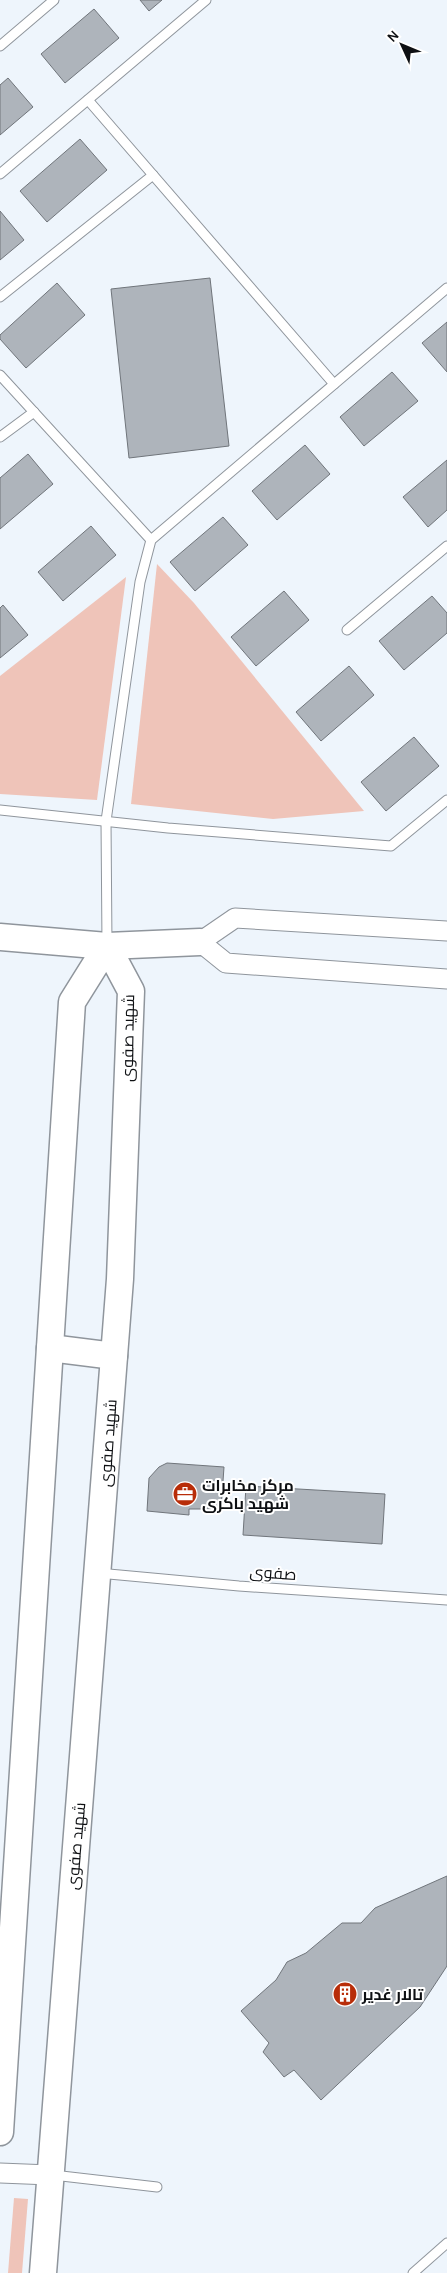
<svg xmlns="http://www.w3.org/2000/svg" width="447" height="2273" viewBox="0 0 447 2273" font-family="Karla,Cairo,sans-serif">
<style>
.green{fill:#efc4b9}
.building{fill:#aeb4bb;stroke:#70757b}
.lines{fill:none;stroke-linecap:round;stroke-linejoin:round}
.lane-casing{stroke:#8f959c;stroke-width:11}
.street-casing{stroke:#8f959c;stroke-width:21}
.secondary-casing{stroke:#8f959c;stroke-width:29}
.lane{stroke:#fff;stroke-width:9}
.street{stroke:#fff;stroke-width:19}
.secondary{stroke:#fff;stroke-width:26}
.labels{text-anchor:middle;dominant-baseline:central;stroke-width:4;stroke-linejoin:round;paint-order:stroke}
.street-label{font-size:16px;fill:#0e1013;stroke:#fff}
.poi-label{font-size:16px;font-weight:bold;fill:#0e1013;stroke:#fff;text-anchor:start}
</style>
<rect width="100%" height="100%" fill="#eef5fc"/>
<!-- green -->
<g class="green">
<polygon points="157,564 194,603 364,811 273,819 131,804"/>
<polygon points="126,577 97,800 0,794 0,676"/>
<polygon points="14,2198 28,2199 22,2273 8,2273"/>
</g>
<!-- building -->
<g class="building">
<polygon points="140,0 162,0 149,11"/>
<polygon points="94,9 119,38 65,83 41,54"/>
<polygon points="8,78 33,107 0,135 0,85"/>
<polygon points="80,139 107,170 47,222 20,191"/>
<polygon points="0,211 24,240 0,260"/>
<polygon points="210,278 229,446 129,458 111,289"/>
<polygon points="57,283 85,315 26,368 0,339 0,335"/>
<polygon points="447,322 447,372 422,343"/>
<polygon points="392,372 418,401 364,446 340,417"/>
<polygon points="305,445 330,474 277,520 252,491"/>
<polygon points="28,454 53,484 0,529 0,478"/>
<polygon points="447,460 447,510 428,527 403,497"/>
<polygon points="223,517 248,545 195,591 170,562"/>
<polygon points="91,526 116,555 63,601 38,572"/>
<polygon points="284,591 309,620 256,666 231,637"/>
<polygon points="432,596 447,613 447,633 404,670 379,641"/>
<polygon points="3,605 28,635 0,658 0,608"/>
<polygon points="349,666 374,695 321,741 296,712"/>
<polygon points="414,737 439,766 386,811 361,782"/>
<polygon points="167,1463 224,1467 221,1509 189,1509 189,1515 147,1511 149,1478 159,1467"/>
<polygon points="246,1486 385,1494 382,1544 243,1535"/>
<polygon points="447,1876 447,1966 420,2007 321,2100 294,2070 284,2077 263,2052 269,2043 241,2011 276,1980 287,1962 306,1953 342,1923 361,1923 375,1908"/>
</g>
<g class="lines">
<defs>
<g id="lane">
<polyline points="0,46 54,0"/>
<polyline points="88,100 334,384"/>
<polyline points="0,174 206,0"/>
<polyline points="0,297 153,175"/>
<polyline points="0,375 151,540"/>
<polyline points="0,437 34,412"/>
<polyline points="347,630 447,546"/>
<polyline points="0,810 168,828 391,846 447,800"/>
<polyline points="107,945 106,821 140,582 151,540 447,288"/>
<polyline points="98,1573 239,1586 447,1600"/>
<polyline points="53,2175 157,2187"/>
<polyline points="413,2273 447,2243"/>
</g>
<g id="street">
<polyline points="447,931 235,918 200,942 226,963 447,979"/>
<polyline points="0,2173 50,2175"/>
</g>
<g id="secondary">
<polyline points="0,937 107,946 200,942"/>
<polyline points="50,1348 114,1356"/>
<polyline points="0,2132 72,1002 107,946 131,991 120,1279 43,2273"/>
</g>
</defs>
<!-- lane casing -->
<use href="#lane" class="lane-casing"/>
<!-- street casing -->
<use href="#street" class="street-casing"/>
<!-- secondary casing -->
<use href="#secondary" class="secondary-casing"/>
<!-- lane -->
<use href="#lane" class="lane"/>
<!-- street -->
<use href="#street" class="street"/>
<!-- secondary -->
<use href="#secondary" class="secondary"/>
</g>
<!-- icons -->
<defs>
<symbol id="office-disc" viewBox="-11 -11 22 22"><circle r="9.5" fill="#b82d09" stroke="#fff"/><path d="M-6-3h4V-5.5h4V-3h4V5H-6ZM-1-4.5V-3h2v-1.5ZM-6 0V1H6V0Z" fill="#fff"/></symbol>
<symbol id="building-disc" viewBox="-11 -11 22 22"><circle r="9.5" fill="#b82d09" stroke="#fff"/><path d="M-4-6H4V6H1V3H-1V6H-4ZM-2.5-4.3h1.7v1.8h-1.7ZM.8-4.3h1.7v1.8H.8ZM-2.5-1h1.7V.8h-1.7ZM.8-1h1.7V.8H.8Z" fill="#fff"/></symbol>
</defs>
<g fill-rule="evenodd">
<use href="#office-disc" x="171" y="1480" width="28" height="28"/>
<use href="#building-disc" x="331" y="1980" width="28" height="28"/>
</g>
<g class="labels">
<!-- street labels -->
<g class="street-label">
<text transform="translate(128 1038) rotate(-89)">شهید صفوی</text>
<text transform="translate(108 1443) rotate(-86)">شهید صفوی</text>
<text transform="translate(273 1573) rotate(4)">صفوی</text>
<text transform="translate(76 1846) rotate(-85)">شهید صفوی</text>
</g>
<!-- poi labels -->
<g class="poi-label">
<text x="202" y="1485">مرکز مخابرات<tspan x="202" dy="18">شهید باکری</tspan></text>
<text x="362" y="1994">تالار غدیر</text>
</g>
</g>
<!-- north arrow -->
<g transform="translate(402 45) rotate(314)" stroke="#ffffff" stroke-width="4" paint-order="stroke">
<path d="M0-4L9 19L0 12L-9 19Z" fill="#0e1013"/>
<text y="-8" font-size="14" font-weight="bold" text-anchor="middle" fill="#0e1013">N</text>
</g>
</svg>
